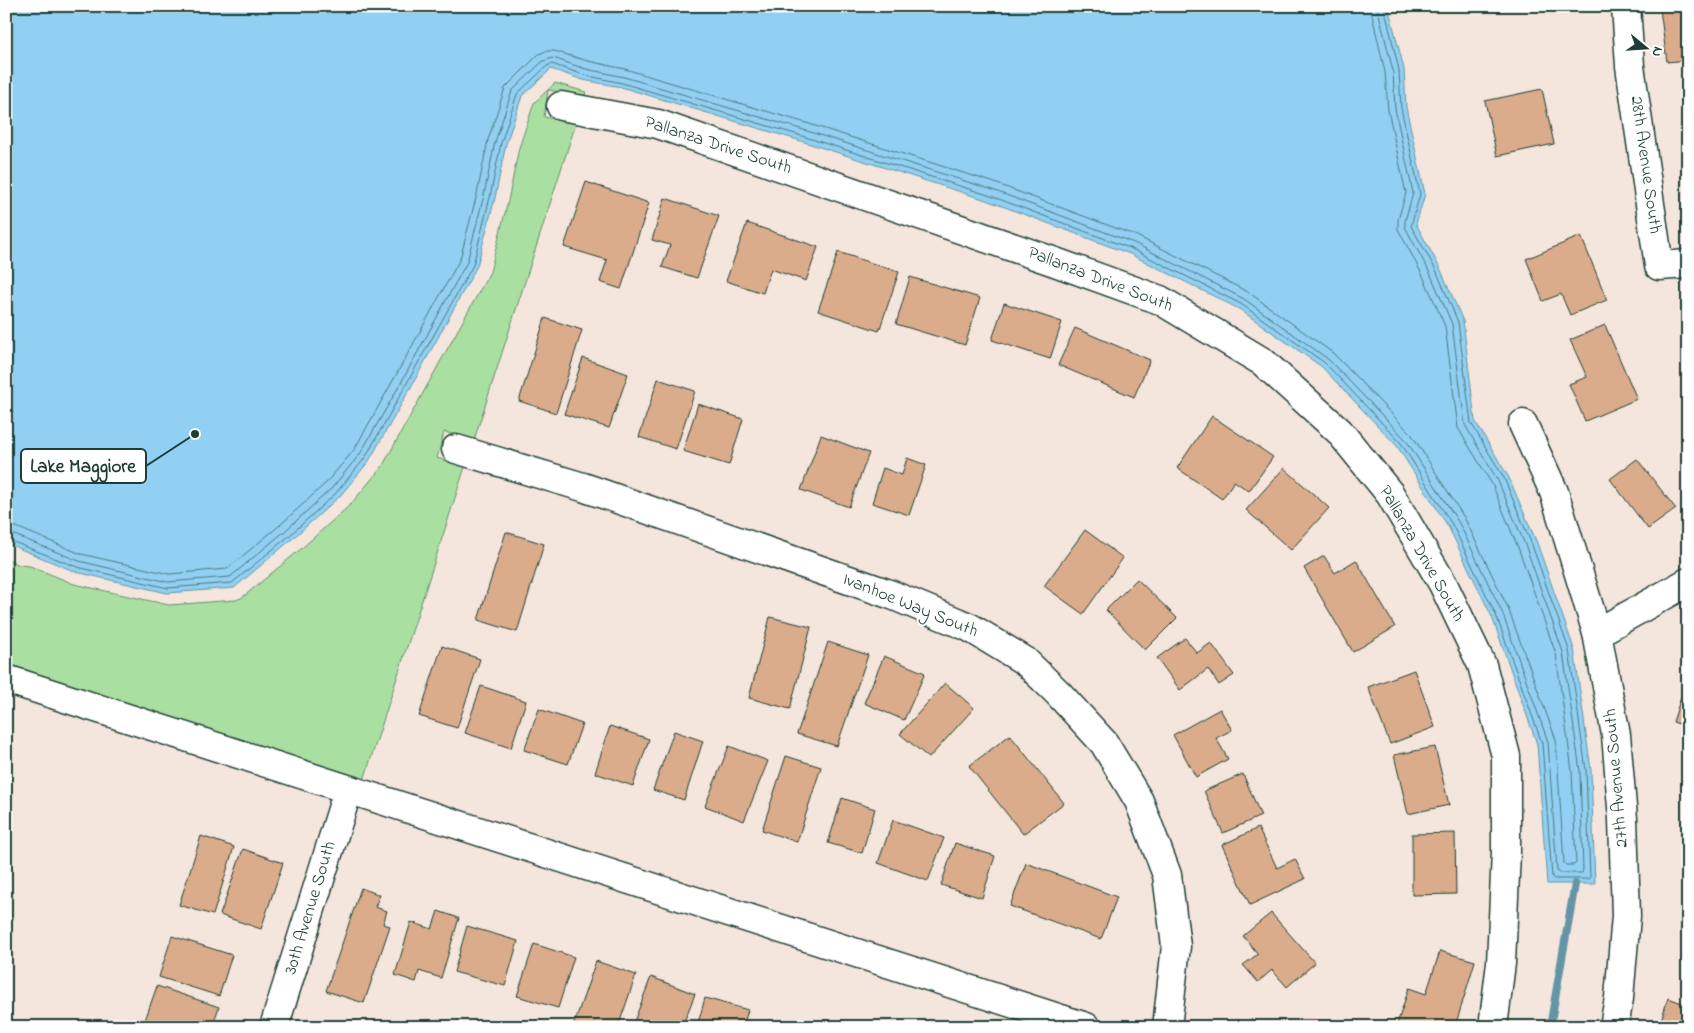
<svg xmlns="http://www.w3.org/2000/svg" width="1694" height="1033" viewBox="0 0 1694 1033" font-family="'Indie Flower',sans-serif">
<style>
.green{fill:#aadfa2;stroke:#648e6b}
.water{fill:#91d0f2;stroke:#6395a6}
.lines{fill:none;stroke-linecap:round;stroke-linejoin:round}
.shore{stroke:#4d7880;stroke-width:1}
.stream{stroke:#6395a6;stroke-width:8}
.building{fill:#daac8b;stroke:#1f3d34}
.street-casing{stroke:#1f3d34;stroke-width:31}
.secondary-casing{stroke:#1f3d34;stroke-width:31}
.street{stroke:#fff;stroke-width:28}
.secondary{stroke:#fff;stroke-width:28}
.labels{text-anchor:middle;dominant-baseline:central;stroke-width:4;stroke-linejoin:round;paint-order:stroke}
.street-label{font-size:18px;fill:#1f3d34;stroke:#fff}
.leader{fill:none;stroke:#1f3d34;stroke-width:2}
.callout-dot{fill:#1f3d34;stroke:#fff;stroke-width:2}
.callout{fill:#fff;stroke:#1f3d34;stroke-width:2}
.callout-label{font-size:19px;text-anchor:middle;font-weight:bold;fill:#1f3d34}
</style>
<rect width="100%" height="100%" fill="#f4e6dc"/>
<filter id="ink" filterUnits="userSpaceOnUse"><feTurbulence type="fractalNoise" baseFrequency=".02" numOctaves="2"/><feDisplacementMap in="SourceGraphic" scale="10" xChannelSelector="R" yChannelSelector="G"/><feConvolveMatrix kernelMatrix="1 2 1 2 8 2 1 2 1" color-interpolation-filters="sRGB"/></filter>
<g filter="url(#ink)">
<!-- green -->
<polygon class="green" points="555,83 586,92 585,96 548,90 544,117 576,123 474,440 444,432 437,458 465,467 364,780 6,665 6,558 19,565 30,566 74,584 169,605 236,600 243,597 302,548 350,505 382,467 490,272 508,201 519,148 534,103"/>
<!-- water -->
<polygon class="water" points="6,6 1388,6 1404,69 1406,107 1425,194 1416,224 1440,268 1463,321 1475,421 1508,476 1537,543 1574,649 1591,770 1595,884 1547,884 1537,744 1492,617 1449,528 1397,446 1322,367 1239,309 1130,254 986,200 801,141 621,87 583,80 551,69 522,96 506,144 495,198 477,266 411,387 369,461 340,496 292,539 234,588 167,593 76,572 6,543"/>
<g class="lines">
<!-- shore -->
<g class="shore">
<polyline points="6,525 14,526 81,554 169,574 227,569 280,525 326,483 354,450 395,377 460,259 477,194 488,140 505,88 539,54 546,51 554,51 588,61 625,69 806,123 992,182 1137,236 1248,292 1333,353 1412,435 1465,519 1508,608 1556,740 1564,863 1566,865 1574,865 1576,863 1572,771 1556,654 1519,550 1492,484 1458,428 1445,326 1423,276 1398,229 1398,220 1406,193 1388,110 1385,72 1370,6"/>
<polyline points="6,533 12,534 79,561 168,582 230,577 285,531 332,488 360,454 402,381 467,262 484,195 495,142 512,91 543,61 553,58 586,69 624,77 804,130 990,189 1134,243 1244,299 1328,359 1406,440 1459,523 1502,612 1548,742 1557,871 1560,873 1582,873 1583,870 1580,771 1563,652 1526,547 1498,481 1465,425 1452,324 1430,273 1405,227 1405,221 1413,193 1395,109 1393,71 1377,6"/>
<polyline points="6,539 77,567 168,588 232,583 289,536 336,493 365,458 473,265 490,197 501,143 517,94 547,66 552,64 584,75 622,83 802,136 988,195 1132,249 1241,304 1325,363 1401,443 1453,526 1496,615 1542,743 1552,877 1554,879 1588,879 1590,877 1586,770 1569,650 1532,545 1504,478 1471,423 1458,322 1436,270 1411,226 1420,194 1401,108 1399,70 1384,6"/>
</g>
<!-- stream -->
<polyline class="stream" points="1550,1027 1575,884"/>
</g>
<!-- building -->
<g class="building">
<polygon points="1688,6 1688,60 1667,62 1660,9"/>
<polygon points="1542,89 1554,144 1497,156 1485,101"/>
<polygon points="586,182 649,203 621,289 600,282 607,260 564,247"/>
<polygon points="665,198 719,216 697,278 662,267 670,245 652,240"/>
<polygon points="747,223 818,247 806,281 771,269 763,293 726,281"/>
<polygon points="1581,236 1607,300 1570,315 1561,294 1543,301 1526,259"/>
<polygon points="838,252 899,272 879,331 818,311"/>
<polygon points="910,277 980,298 965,345 896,324"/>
<polygon points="1004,303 1062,322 1050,359 992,340"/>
<polygon points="545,318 582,330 556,413 519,401"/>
<polygon points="1605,325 1637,399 1585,421 1569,384 1587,377 1570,340"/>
<polygon points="1075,328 1150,360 1134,397 1058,365"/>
<polygon points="583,358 628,374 609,428 564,414"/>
<polygon points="658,379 695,391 676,449 639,437"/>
<polygon points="698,404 743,419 729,465 683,451"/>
<polygon points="1212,416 1273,457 1249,491 1234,481 1222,499 1177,468"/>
<polygon points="821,435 869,453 849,507 801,490"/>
<polygon points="907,458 926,465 909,515 872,503 883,468 902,475"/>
<polygon points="1637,459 1676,509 1648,529 1610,479"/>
<polygon points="1284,468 1329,508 1291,550 1246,510"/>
<polygon points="1085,530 1123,558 1083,614 1044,586"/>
<polygon points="506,532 544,544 517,632 478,620"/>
<polygon points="1324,556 1335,573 1356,560 1395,627 1353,652 1304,568"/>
<polygon points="1137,579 1177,618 1145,650 1106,610"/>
<polygon points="770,617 811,627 790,709 749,698"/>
<polygon points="1185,638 1197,653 1211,643 1234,675 1219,685 1208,669 1180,690 1157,658"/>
<polygon points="828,642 868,655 837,746 797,734"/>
<polygon points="442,646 480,659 457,728 419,716"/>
<polygon points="884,656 925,673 904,720 864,703"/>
<polygon points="1414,670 1435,727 1390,744 1368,687"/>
<polygon points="1688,675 1688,727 1673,722"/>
<polygon points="945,683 974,708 929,758 900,734"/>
<polygon points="481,686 526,701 511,748 465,733"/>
<polygon points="539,709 582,724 568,764 524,750"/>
<polygon points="1220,709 1232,730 1216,738 1228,759 1196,777 1173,735"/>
<polygon points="610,726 649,739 633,786 595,773"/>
<polygon points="674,731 703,741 684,800 653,790"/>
<polygon points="1010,735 1064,803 1023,834 969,766"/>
<polygon points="729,746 768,761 744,821 705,806"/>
<polygon points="1435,747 1449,805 1408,814 1394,755"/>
<polygon points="786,756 821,767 797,842 762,830"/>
<polygon points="1243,774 1261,816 1223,833 1204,791"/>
<polygon points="842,798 875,809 862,853 828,843"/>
<polygon points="893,820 944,838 928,881 878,863"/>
<polygon points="1258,828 1277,868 1295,859 1305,879 1250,905 1222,845"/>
<polygon points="1455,833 1456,894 1412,895 1412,834"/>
<polygon points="201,836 234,847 213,915 179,905"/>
<polygon points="955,843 995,856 982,898 941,885"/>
<polygon points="243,849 283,863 261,929 220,915"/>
<polygon points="1026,863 1117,897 1101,939 1010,906"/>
<polygon points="361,888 380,895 375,907 387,911 383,924 390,926 364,1003 326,991"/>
<polygon points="438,911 459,918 441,978 419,971 416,982 395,975 411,922 432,929"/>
<polygon points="1271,913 1315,963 1287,987 1272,970 1258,982 1243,965 1258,954 1243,936"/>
<polygon points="467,926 518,941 505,986 454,972"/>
<polygon points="172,936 232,955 219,996 159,977"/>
<polygon points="534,944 574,957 558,1008 517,996"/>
<polygon points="1440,951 1475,961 1455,1027 1396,1027 1409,988 1426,994"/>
<polygon points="596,961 636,975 618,1027 573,1027"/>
<polygon points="651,977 695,994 682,1027 632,1027"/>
<polygon points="157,986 219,1007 212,1027 143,1026"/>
<polygon points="705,998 748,1010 743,1027 697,1027"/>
<polygon points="1668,998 1688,1005 1688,1027 1659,1027"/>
</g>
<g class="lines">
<defs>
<g id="street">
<polyline points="1626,6 1630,66 1659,266 1688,264"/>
<polyline points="561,106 658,124 1055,262 1160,300 1263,362 1339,431 1390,494 1443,584 1482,665 1506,756 1506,852 1501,963 1493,1027"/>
<polyline points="1523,424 1554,492 1597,633 1616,735 1623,819 1626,916 1619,998 1614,1027"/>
<polyline points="456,449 583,487 892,595 969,627 1025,661 1059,694 1104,743 1139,801 1167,875 1176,946 1167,1027"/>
<polyline points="1597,633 1688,582"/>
<polyline points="274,1027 348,790"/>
</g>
<polyline id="secondary" points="6,679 1086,1027"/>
</defs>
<!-- street casing -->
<use href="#street" class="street-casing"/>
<!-- secondary casing -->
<use href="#secondary" class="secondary-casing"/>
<!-- street -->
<use href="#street" class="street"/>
<!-- secondary -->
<use href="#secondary" class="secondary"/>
</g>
</g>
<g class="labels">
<!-- street labels -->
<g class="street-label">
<text transform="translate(718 146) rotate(18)">Pallanza Drive South</text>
<text transform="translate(1645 165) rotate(82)">28th Avenue South</text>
<text transform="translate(1100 280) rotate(21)">Pallanza Drive South</text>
<text transform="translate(1421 554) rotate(60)">Pallanza Drive South</text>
<text transform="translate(910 606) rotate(22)">Ivanhoe Way South</text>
<text transform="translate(1617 778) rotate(-95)">27th Avenue South</text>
<text transform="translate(311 908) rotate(-73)">30th Avenue South</text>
</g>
</g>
<!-- callouts -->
<path class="leader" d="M195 434L146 466"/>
<circle class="callout-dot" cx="195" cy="434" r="5"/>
<rect class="callout" x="21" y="449" width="125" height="34" rx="5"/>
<g class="callout-label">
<text x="83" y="472">Lake Maggiore</text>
</g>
<!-- margin -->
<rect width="1694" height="1033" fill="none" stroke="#fff" stroke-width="25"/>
<rect x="12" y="12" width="1669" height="1008" fill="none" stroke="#1f3d34" stroke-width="2" filter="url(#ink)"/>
<!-- north arrow -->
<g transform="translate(1646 48) rotate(108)" stroke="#ffffff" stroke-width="4" paint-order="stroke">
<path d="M0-4L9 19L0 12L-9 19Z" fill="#1f3d34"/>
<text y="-8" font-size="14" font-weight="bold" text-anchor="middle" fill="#1f3d34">N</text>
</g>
</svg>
